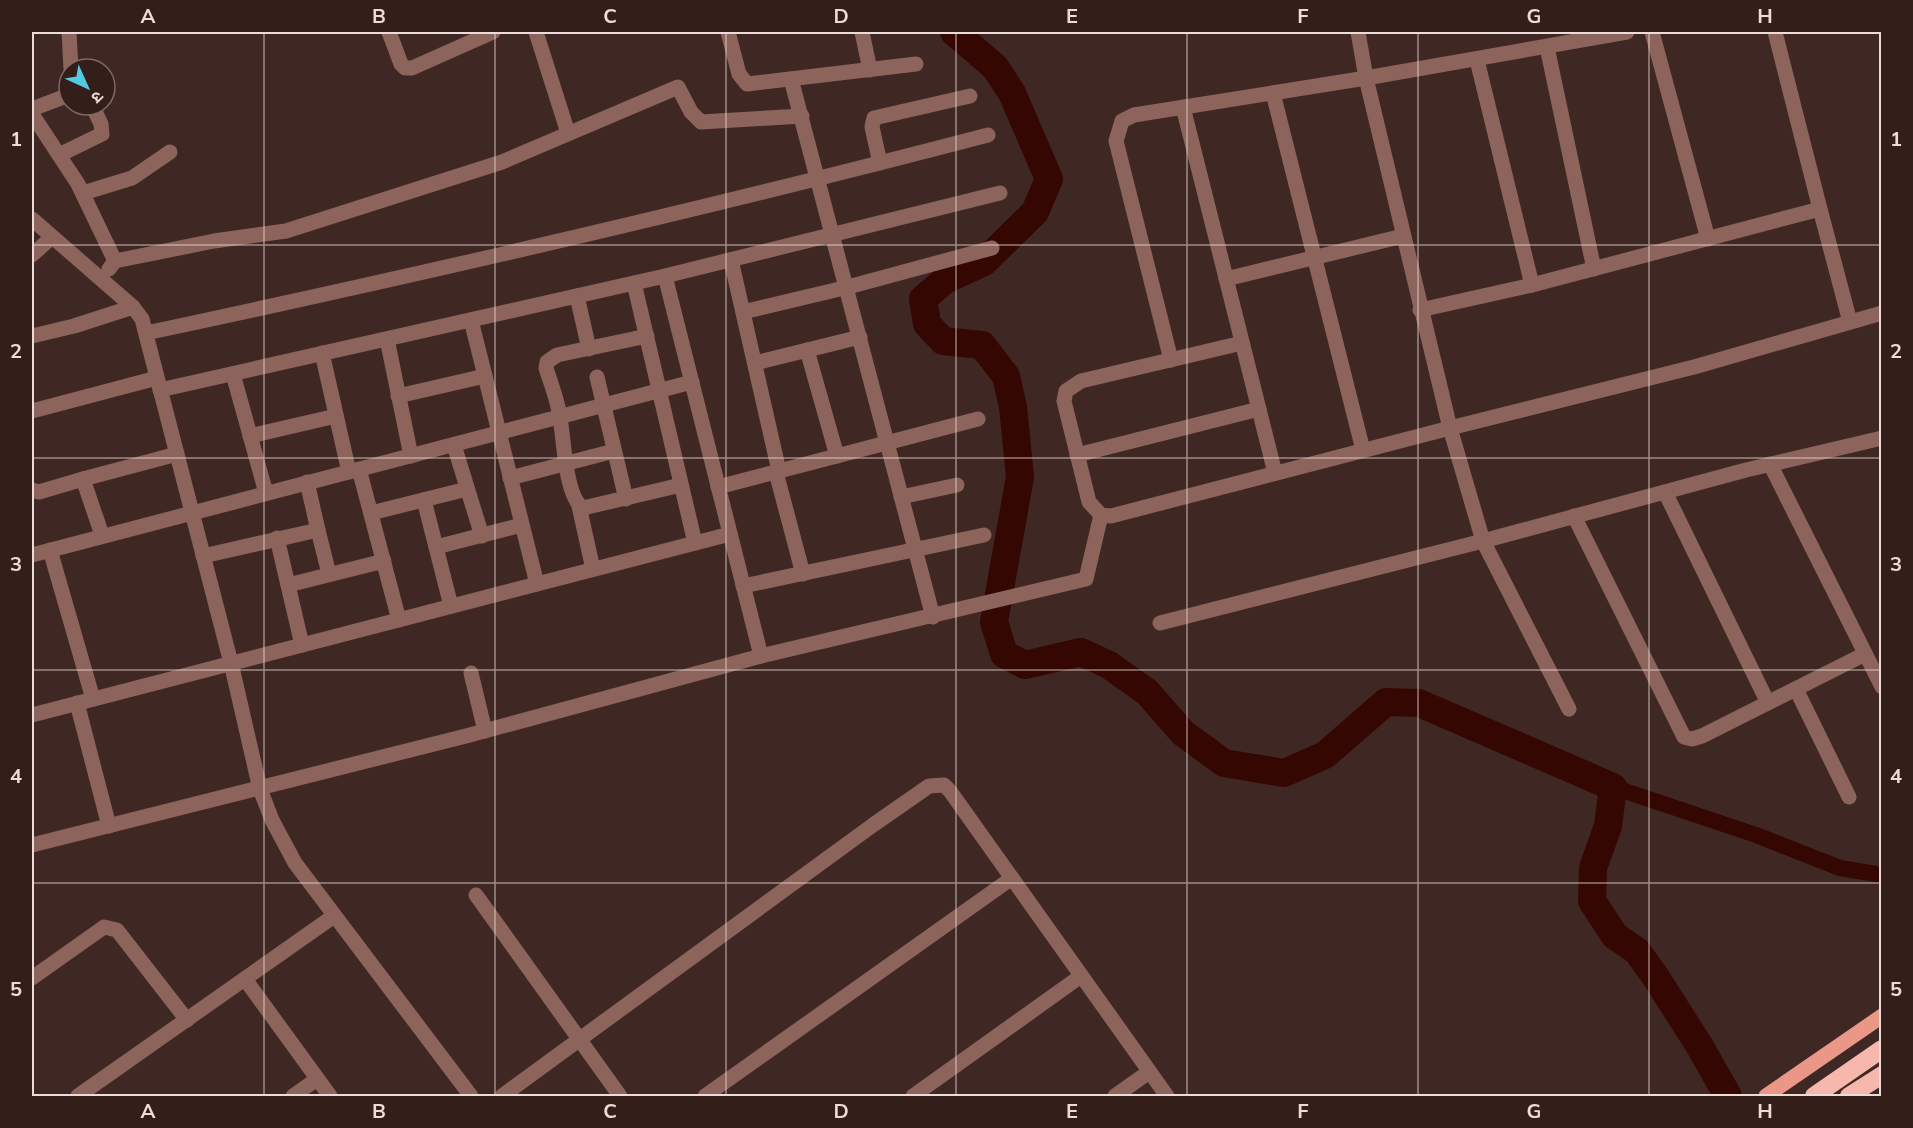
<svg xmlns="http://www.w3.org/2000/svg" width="1913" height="1128" viewBox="0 0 1913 1128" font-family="Mulish,'Noto Sans Devanagari',sans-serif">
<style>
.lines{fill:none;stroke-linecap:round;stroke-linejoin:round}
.canal{stroke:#350703;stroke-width:16}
.river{stroke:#350703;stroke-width:28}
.minor{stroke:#8d645c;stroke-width:15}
.major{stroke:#eb9788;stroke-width:15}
.highway{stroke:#f6b8ad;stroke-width:18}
.grid{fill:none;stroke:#ecdcd9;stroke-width:1.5;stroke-opacity:0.55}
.neatline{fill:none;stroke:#ecdcd9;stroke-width:2}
.grid-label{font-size:20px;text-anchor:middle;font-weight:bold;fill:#ecdcd9}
</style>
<rect width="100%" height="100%" fill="#3f2723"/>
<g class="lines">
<!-- canal -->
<polyline class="canal" points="1613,787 1756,835 1840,868 1882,875"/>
<!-- river -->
<polyline class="river" points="954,32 995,67 1012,93 1049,179 1035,212 984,262 945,280 923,299 927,324 943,341 982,345 1006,376 1013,407 1020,477 994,622 1004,654 1025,665 1081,652 1109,665 1147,692 1183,733 1224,763 1284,773 1325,755 1386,702 1419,703 1613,787 1608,826 1593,868 1592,901 1615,936 1637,951 1655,976 1699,1045 1728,1096"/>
<!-- minor -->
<g class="minor">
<polyline points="69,32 71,69"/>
<polyline points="389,32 401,64 405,68 412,68 493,32"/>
<polyline points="536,32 568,133"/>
<polyline points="728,32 739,74 747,84 916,64"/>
<polyline points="862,32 870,70"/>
<polyline points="1627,32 1366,78 1450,428 1694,367 1882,313"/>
<polyline points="1652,32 1708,239"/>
<polyline points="1547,47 1594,269"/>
<polyline points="1477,60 1532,285 1820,209 1775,32"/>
<polyline points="791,79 933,617"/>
<polyline points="1273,93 1363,450"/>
<polyline points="1183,107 1275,473"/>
<polyline points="32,109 69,95"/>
<polyline points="32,114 78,184 115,261 109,269"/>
<polyline points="59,155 102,134 101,124 92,105"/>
<polyline points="880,163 872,127 874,118 970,96"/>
<polyline points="83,193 132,178 170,152"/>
<polyline points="1820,209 1850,322"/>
<polyline points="32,219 133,307 142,319 231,663 260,789 272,820 295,863 471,1096"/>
<polyline points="32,255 52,237"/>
<polyline points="731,260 779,471 777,476 803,574"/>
<polyline points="115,261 214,241 286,231 502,162 678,87 691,112 701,122 802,116"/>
<polyline points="665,276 761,656"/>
<polyline points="1226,279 1403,236"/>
<polyline points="634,283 695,543"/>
<polyline points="577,296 589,349"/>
<polyline points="1420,310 1532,285"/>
<polyline points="743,312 848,287 992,248"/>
<polyline points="471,320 537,584"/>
<path d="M146,333C428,273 709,208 988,135"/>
<polyline points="32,336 74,326 133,307"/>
<path d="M647,336L557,355L547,362L546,368C551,384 558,401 560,418C564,438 565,497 583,508L681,485"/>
<polyline points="387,339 411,456"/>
<polyline points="1242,343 1081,381 1066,391 1064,401 1089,502 1101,515 1111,516 1450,428 1483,541 1746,470 1882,438"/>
<polyline points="807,350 837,456"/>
<polyline points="322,353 349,472"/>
<polyline points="1171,360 1116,141 1122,121 1134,115 1366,78 1358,32"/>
<polyline points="755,363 860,337"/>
<polyline points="233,374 266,493"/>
<polyline points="597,377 626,499"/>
<polyline points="160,390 665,276 1000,193"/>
<polyline points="398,396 485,376"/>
<polyline points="32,411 157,378"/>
<polyline points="250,436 336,416"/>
<polyline points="454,445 482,536"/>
<polyline points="1077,455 1259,409"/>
<polyline points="1770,464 1882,687"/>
<polyline points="359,469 399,620"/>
<polyline points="510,478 614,451"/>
<polyline points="83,479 177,454"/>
<polyline points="307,482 318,530"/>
<polyline points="718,487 978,419"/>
<polyline points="32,490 39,492 83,479 102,535"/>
<polyline points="1665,492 1768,703"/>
<polyline points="901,497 957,485"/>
<polyline points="424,500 451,606"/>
<polyline points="579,506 593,569"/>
<polyline points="371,513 467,489"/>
<polyline points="1574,516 1684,737 1692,739 1702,736 1865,654"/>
<polyline points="277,538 302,645"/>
<polyline points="436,547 522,525"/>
<polyline points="50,550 93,699"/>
<polyline points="32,555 692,382"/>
<polyline points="203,556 318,530 329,574"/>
<polyline points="288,585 384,561"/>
<polyline points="743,586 984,535"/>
<polyline points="1160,623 1483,541 1569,709"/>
<polyline points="471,673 485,731"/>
<polyline points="1796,689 1849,797"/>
<polyline points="77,703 109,826"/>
<polyline points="32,715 730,534"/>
<polyline points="32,845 466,736 761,656 1086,579 1101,515"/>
<polyline points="476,895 620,1096"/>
<polyline points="32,978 104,927 117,930 187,1020"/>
<polyline points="245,979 330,1096"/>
<polyline points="78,1096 334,916"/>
<polyline points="293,1096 317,1079"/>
<polyline points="502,1096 873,825 929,786 944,785 950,791 1167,1096"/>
<polyline points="705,1096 1012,878"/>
<polyline points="913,1096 1081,976"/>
<polyline points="1115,1096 1149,1072"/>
</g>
<!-- major -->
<polyline class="major" points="1766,1096 1882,1016"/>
<!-- highway -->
<g class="highway">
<polyline points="1814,1096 1882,1049"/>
<polyline points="1849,1096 1882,1075"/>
</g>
</g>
<!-- grid -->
<path class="grid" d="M264,32V1096M495,32V1096M726,32V1096M956,32V1096M1187,32V1096M1418,32V1096M1649,32V1096M32,245H1882M32,458H1882M32,670H1882M32,883H1882"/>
<!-- border -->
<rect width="1913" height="1128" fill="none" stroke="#341e1a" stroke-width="66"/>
<!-- north arrow -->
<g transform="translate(87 87) rotate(135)"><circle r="28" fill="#341e1a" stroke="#7e6a66" stroke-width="1.5"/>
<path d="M0-4.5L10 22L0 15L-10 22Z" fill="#54cade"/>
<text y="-9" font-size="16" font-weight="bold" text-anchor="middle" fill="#ecdcd9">उ</text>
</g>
<rect x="33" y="33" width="1847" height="1062" class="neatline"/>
<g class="grid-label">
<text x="148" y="23">A</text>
<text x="379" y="23">B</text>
<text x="610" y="23">C</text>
<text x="841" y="23">D</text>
<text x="1072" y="23">E</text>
<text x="1303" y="23">F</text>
<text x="1534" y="23">G</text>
<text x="1765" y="23">H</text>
<text x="16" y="146">1</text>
<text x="1896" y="146">1</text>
<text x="16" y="358">2</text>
<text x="1896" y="358">2</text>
<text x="16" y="571">3</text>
<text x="1896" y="571">3</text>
<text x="16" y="783">4</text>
<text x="1896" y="783">4</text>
<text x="16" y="996">5</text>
<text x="1896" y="996">5</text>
<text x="148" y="1118">A</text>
<text x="379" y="1118">B</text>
<text x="610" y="1118">C</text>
<text x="841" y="1118">D</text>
<text x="1072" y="1118">E</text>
<text x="1303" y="1118">F</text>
<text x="1534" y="1118">G</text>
<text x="1765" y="1118">H</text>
</g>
</svg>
